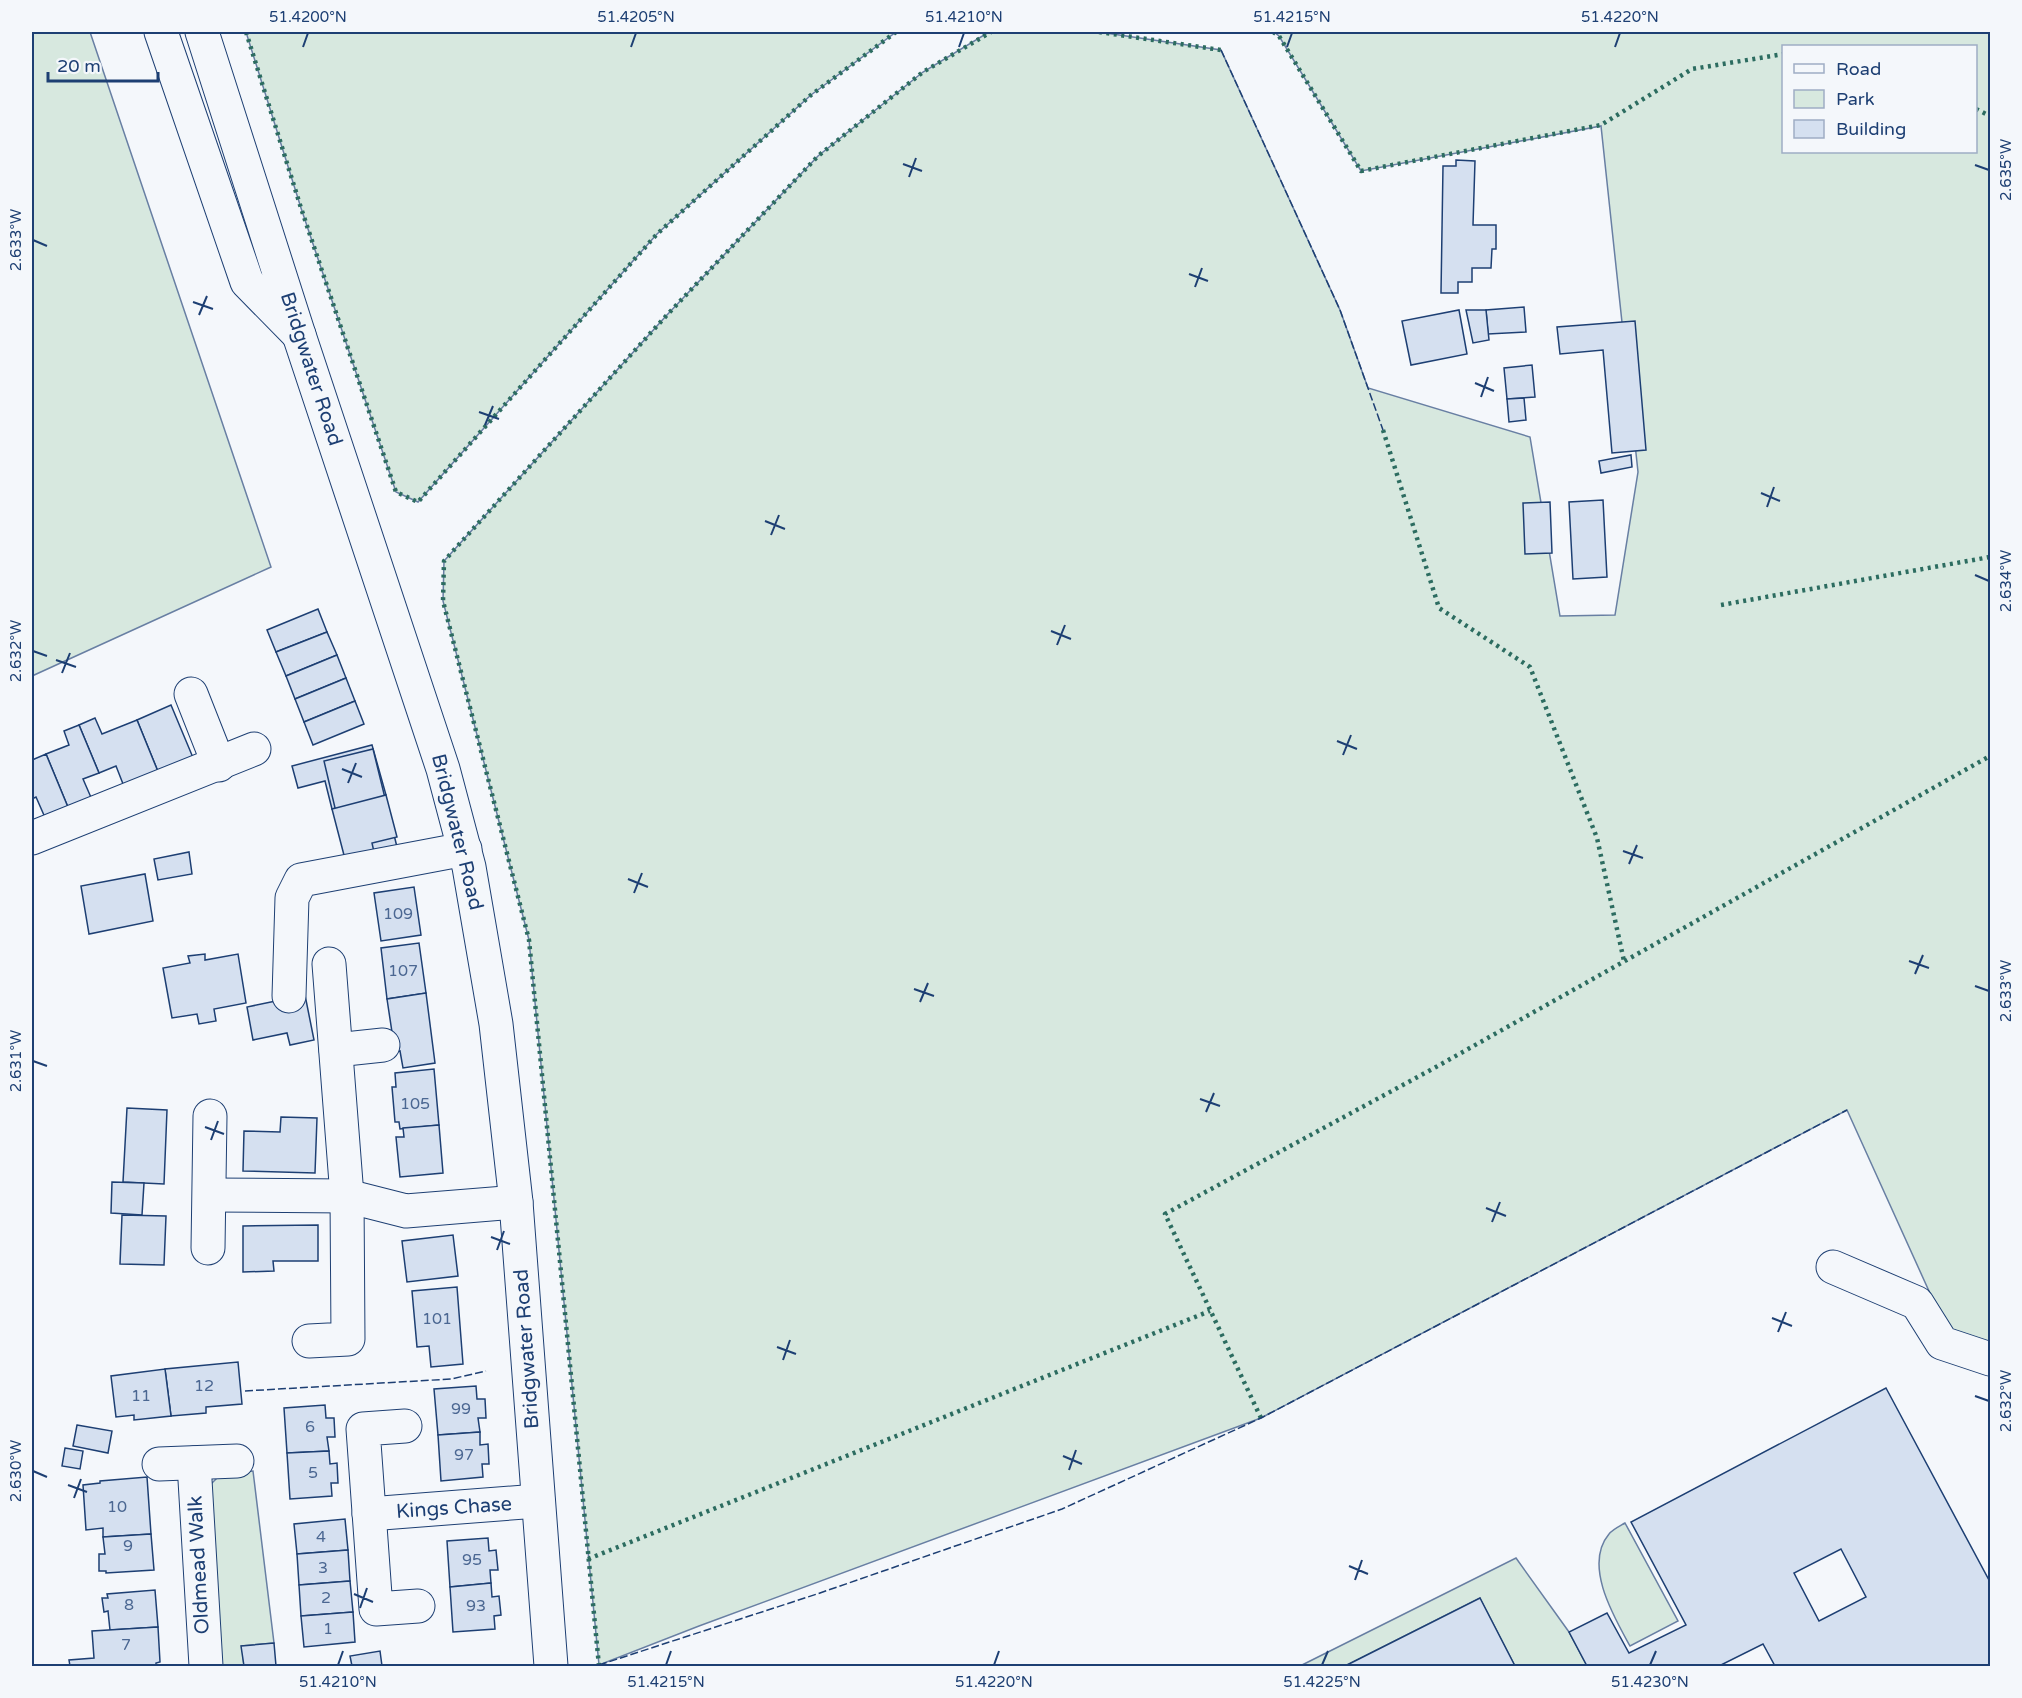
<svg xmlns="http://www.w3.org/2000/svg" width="2022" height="1698" viewBox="0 0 2022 1698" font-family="'Varela Round',sans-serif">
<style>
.green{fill:#d7e8df;stroke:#687fa3;stroke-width:1.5;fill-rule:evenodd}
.building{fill:#d5e0f0;stroke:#1d3f73;stroke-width:1.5;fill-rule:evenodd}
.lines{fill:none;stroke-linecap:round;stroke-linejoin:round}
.minor-casing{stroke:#1d3f73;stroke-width:35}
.highway-casing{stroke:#1d3f73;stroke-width:35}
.minor{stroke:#f4f7fb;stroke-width:33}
.highway{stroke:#f4f7fb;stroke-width:33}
.hedge{stroke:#2c6c60;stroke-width:4.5;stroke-dasharray:3 4.5;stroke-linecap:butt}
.fence{stroke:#1d3f73;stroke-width:1.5;stroke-dasharray:8 3;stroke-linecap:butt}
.ticks{fill:none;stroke:#1d3f73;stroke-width:2}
.labels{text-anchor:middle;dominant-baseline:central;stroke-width:4.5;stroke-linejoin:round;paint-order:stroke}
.number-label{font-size:16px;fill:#4b6792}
.street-label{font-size:20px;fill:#1d3f73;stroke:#f4f7fb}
.neatline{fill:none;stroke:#1d3f73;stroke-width:2}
.ticks-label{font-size:15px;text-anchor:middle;fill:#1d3f73}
</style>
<rect width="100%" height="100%" fill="#f4f7fb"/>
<!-- green -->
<g class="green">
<polygon points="32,32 90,32 271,567 32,676"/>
<polygon points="246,32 896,32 811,95 657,234 418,502 396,492 301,208"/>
<path d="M989,32H1099L1221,50L1340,310L1368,388L1530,437L1560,616L1615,615L1638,472L1601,126L1361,171L1279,36L1274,32H1990V1340L1978,1345L1961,1338L1943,1322L1847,1110L1261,1418L699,1626L599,1665L529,940L443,601L444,561L666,316L818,156L923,72ZM1784,46H1976V152H1784Z"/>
<polygon points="253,1471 274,1643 242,1646 244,1666 221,1666 211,1484 222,1473"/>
<path d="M1625,1523L1678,1621L1630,1646C1614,1617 1583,1565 1609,1534C1613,1529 1620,1526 1625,1523Z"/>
<polygon points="1516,1558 1569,1632 1587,1666 1515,1666 1480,1598 1345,1666 1300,1666"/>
</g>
<!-- building -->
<g class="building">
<polygon points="1456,160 1475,161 1473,225 1496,225 1496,249 1492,249 1491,268 1472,268 1472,282 1458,282 1458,293 1441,293 1443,166 1456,166"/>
<polygon points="1524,307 1526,332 1488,334 1486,310"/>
<polygon points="1459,310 1467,354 1411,365 1402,321"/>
<polygon points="1466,310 1486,310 1489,340 1473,343"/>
<polygon points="1635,321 1646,450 1612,453 1603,350 1560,354 1557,327"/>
<polygon points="1532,365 1535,397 1507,399 1504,368"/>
<polygon points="1524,398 1526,420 1509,422 1507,399"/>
<polygon points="1631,455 1632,467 1601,473 1599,461"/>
<polygon points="1603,500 1607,577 1573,579 1569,502"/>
<polygon points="1550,502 1552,553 1525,554 1523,503"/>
<polygon points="318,609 327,632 276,652 267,630"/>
<polygon points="327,632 337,655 286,676 276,652"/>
<polygon points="337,655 346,678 295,699 286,676"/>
<polygon points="346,678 355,701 304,722 295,699"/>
<polygon points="355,701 364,724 313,745 304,722"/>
<polygon points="171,705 194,760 159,774 137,720"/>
<polygon points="95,718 102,734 137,720 159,774 125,789 116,766 99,773 79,725"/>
<polygon points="79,725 99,773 83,779 93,802 70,812 46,754 69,745 64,731"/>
<polygon points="372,745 386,795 332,809 325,781 298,788 292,766"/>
<polygon points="373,749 397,847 347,859 324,761"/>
<polygon points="46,754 70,812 47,822 36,797 32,799 32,760"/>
<polygon points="386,795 397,837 372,843 374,852 345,859 332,809"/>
<polygon points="189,852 192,874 158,880 154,859"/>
<polygon points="145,874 153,921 89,934 81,886"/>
<polygon points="414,887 421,935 381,941 374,893"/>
<polygon points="419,943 426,993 387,999 381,948"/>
<polygon points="205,954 205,960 238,954 246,1003 214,1009 216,1021 199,1024 197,1014 172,1018 163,968 190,963 188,956"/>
<polygon points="426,993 435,1063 403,1068 400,1051 395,1052 387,999"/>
<polygon points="305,995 314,1040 290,1045 287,1033 253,1040 247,1007"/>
<polygon points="434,1069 439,1125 400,1129 399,1122 395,1122 392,1087 396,1087 395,1073"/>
<polygon points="127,1108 167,1110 164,1184 123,1182"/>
<polygon points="281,1117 317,1118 315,1173 243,1171 244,1131 280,1132"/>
<polygon points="439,1125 443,1173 400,1177 396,1137 404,1137 403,1128"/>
<polygon points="112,1182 144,1183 142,1215 111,1213"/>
<polygon points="122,1215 166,1216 164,1265 120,1264"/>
<polygon points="318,1225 318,1261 273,1261 274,1271 243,1272 243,1226"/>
<polygon points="453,1235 458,1276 407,1282 402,1241"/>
<polygon points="457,1287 463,1364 431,1367 429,1346 417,1347 412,1291"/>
<polygon points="238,1362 242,1404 206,1407 206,1413 171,1416 165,1369"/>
<polygon points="165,1369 171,1416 134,1420 134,1415 116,1417 111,1376"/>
<polygon points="476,1386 477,1399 485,1399 486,1418 478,1418 480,1432 438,1435 434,1389"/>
<path d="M1886,1388L1990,1582V1666H1775L1763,1644L1719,1666H1587L1569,1632L1607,1613L1629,1653L1686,1625L1631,1522ZM1841,1549L1866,1597L1819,1621L1794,1573Z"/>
<polygon points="325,1405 326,1418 334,1418 335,1437 327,1437 329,1451 287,1453 284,1408"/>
<polygon points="77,1425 112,1431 108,1453 73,1446"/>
<polygon points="480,1432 480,1445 488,1444 489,1464 482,1464 483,1477 441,1481 438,1435"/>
<polygon points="65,1448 83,1451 80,1469 62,1466"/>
<polygon points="329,1451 330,1464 337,1463 338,1483 331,1483 332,1496 290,1499 287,1453"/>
<polygon points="147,1477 151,1534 103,1537 103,1528 86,1530 83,1485 100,1483 100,1481"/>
<polygon points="345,1519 348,1550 297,1554 294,1524"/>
<polygon points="151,1534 154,1570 106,1573 106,1571 99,1571 99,1554 105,1554 103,1537"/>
<polygon points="488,1538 489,1551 496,1550 498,1570 490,1570 491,1583 450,1587 447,1541"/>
<polygon points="348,1550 350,1581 299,1585 297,1554"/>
<polygon points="350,1581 353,1612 301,1616 299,1585"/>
<polygon points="491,1583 492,1597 499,1596 501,1615 494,1616 495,1629 453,1632 450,1587"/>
<polygon points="155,1590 158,1627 110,1630 108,1611 104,1612 102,1598 108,1598 107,1594"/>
<polygon points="1480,1598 1515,1666 1345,1666"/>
<polygon points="353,1612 355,1642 304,1647 301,1616"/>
<polygon points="158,1627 160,1662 156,1663 156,1666 70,1666 69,1660 94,1658 92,1631"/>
<polygon points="274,1643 276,1666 244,1666 241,1646"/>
<polygon points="380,1651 382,1666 352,1666 350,1656"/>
</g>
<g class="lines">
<defs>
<g id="minor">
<polyline points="161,32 247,282 299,335"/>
<polyline points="191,694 219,765"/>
<polyline points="32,838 254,749"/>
<polyline points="289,996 292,898 301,880 465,849"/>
<polyline points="336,1050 383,1045"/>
<polyline points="210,1195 347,1196 406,1211 516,1202"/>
<polyline points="208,1248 210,1116"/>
<polyline points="1833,1267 1917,1303 1942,1343 1990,1359"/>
<polyline points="309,1341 348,1339 347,1196 329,964"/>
<polyline points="405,1426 363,1429 376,1609 418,1606"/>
<polyline points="194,1463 206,1666"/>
<polyline points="159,1464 237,1461"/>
<polyline points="369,1514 538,1501"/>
</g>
<polyline id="highway" points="202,32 299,335 443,769 469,867 496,1024 516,1202 551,1666"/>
</defs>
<!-- minor casing -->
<use href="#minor" class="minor-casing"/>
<!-- highway casing -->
<use href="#highway" class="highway-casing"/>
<!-- minor -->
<use href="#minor" class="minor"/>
<!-- highway -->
<use href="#highway" class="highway"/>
<!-- hedge -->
<g class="hedge">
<polyline points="246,32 301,208 396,492 418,502 657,234 811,95 896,32"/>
<polyline points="1099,32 1221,50"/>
<polyline points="1273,32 1279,36 1361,171 1601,125 1692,69 1784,54"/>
<polyline points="1976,109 1990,116"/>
<polyline points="1383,430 1439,608 1530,667 1597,838 1624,961"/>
<polyline points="1721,605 1990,557"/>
<polyline points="1261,1418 1165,1214 1436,1067 1990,756"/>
<polyline points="588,1559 1210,1311"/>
<polyline points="599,1666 529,940 443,601 444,561 666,316 818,156 923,72 991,32"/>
</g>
<!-- fence -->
<g class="fence">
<polyline points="1221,50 1340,310 1383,430"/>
<polyline points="245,1391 451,1379 486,1371"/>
<polyline points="599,1665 817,1594 1062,1509 1261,1418 1847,1110"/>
</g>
</g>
<!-- ticks -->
<path class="ticks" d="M303,47L308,33M631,47L636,33M959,47L964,33M1287,47L1292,33M1615,47L1620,33M903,164L922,171M1975,165L1989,170M909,177L916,158M33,240L47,246M1189,274L1208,281M1195,287L1202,268M193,302L213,309M199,315L207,296M1475,383L1494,391M1481,397L1488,377M479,412L499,419M485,425L493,406M1761,493L1780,501M1767,507L1774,487M765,521L785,529M771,535L779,515M1975,575L1989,581M1051,631L1071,639M1057,645L1065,625M33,651L47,656M56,660L76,667M62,673L70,653M1337,741L1357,749M1343,755L1351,735M342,769L362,777M348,783L356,763M1623,851L1643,858M1629,864L1637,845M628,879L648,887M634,893L642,873M1909,961L1929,968M1915,974L1923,955M1975,986L1989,991M914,989L934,996M920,1002L928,983M33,1061L47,1066M1200,1099L1220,1106M1206,1112L1214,1093M205,1127L224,1134M211,1140L218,1121M1486,1208L1506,1216M1492,1222L1500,1202M491,1237L510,1244M497,1250L504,1231M1772,1318L1792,1326M1778,1332L1786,1312M777,1347L796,1354M783,1360L790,1340M1975,1396L1989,1401M1063,1456L1082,1464M1069,1470L1076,1450M33,1471L47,1477M68,1485L87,1492M74,1498L81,1479M1349,1566L1368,1574M1355,1580L1362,1560M354,1594L373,1602M360,1608L367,1588M338,1665L343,1651M666,1665L671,1651M994,1665L999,1651M1322,1665L1328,1651M1650,1665L1656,1651"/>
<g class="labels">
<!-- number labels -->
<g class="number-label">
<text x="398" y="914">109</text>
<text x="403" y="971">107</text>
<text x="415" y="1104">105</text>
<text x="437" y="1319">101</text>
<text x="204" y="1386">12</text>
<text x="141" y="1396">11</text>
<text x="461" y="1409">99</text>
<text x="310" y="1427">6</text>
<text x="464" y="1455">97</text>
<text x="313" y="1473">5</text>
<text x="117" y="1507">10</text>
<text x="321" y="1537">4</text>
<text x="128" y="1546">9</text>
<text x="472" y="1560">95</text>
<text x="323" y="1568">3</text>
<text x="326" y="1598">2</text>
<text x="129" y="1605">8</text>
<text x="476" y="1606">93</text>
<text x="328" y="1629">1</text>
<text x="126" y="1645">7</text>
</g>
<!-- street labels -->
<g class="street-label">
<text transform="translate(311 369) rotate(72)">Bridgwater Road</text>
<text transform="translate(457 832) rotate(76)">Bridgwater Road</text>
<text transform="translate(527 1349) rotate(-94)">Bridgwater Road</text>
<text transform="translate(454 1508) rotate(-4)">Kings Chase</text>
<text transform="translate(199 1565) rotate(-93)">Oldmead Walk</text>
</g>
</g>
<!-- border -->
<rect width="2022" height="1698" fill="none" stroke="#f4f7fb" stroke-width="66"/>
<!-- legend -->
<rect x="1782" y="45" width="195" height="108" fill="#f4f7fb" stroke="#9eadc5" stroke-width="1.5"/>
<rect x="1794" y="64" width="30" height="9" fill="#f4f7fb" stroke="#9eadc5" stroke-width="1.5"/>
<text x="1836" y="75" font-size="18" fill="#1d3f73">Road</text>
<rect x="1794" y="90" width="30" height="18" fill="#d7e8df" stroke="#9eadc5" stroke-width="1.5"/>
<text x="1836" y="105" font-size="18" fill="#1d3f73">Park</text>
<rect x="1794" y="120" width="30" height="18" fill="#d5e0f0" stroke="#9eadc5" stroke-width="1.5"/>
<text x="1836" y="135" font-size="18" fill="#1d3f73">Building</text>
<!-- scale -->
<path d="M48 72v9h110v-9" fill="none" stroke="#1d3f73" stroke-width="3"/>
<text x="57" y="72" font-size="18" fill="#1d3f73" stroke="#f4f7fb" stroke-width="4.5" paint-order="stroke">20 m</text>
<rect x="33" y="33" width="1956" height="1632" class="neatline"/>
<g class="ticks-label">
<text x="308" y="22">51.4200°N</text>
<text x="636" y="22">51.4205°N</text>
<text x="964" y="22">51.4210°N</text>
<text x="1292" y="22">51.4215°N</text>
<text x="1620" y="22">51.4220°N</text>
<text transform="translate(2006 170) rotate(-90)" y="5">2.635°W</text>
<text transform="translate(16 240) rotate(-90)" y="5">2.633°W</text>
<text transform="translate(2006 581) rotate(-90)" y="5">2.634°W</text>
<text transform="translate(16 651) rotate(-90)" y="5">2.632°W</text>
<text transform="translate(2006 991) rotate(-90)" y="5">2.633°W</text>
<text transform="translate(16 1061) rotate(-90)" y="5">2.631°W</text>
<text transform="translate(2006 1401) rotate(-90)" y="5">2.632°W</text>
<text transform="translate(16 1471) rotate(-90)" y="5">2.630°W</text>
<text x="338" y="1687">51.4210°N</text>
<text x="666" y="1687">51.4215°N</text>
<text x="994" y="1687">51.4220°N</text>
<text x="1322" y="1687">51.4225°N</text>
<text x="1650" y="1687">51.4230°N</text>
</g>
</svg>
